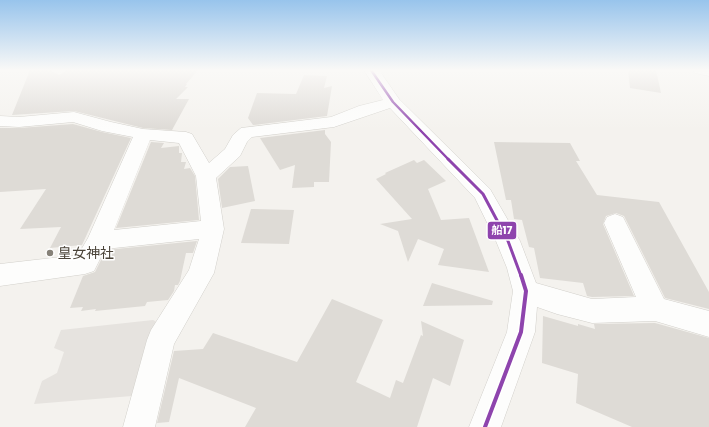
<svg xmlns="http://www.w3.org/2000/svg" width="709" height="427" viewBox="0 0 709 427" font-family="Poppins,'Noto Sans JP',sans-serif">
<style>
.parking{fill:#e6e3df}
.building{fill:#dedbd6}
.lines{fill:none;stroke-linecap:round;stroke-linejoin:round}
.minor-casing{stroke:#d2d0cb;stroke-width:1}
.minor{fill:#fdfdfc;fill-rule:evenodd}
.bus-1-far2-casing{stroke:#fff;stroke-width:5}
.bus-1-far1-casing{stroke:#fff;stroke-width:6}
.bus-1-casing{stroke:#fff;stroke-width:7}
.bus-1-far2{stroke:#8e44ad;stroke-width:2.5}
.bus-1-far1{stroke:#8e44ad;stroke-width:3}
.bus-1{stroke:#8e44ad;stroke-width:4}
.poi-dot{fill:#868178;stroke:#fff;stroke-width:1.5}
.labels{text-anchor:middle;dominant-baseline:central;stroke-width:3;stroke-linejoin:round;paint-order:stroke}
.poi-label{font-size:14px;fill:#4b4439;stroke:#fff;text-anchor:start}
.line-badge{stroke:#fff;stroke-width:1.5}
.badge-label{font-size:11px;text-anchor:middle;font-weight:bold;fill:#fff}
</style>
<rect width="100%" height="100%" fill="#f4f2ee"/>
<!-- parking -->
<polygon class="parking" points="153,320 160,324 132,396 34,404 42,381 57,373 64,352 54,348 61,330"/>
<!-- building -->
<g class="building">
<polygon points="30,70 50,70 59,75 67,70 198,70 186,84 187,84 185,87 188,87 176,99 189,99 172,130 143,128 74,111 12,115"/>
<polygon points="628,70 656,70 661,93 630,88"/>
<polygon points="304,75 327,76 324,88 332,86 327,116 253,125 248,118 257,93 296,94"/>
<polygon points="73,124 102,132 131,138 82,245 50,248 61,227 20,229 46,189 0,192 0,128 19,128"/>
<polygon points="325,130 325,134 331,142 329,182 314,182 314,187 292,188 295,165 280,170 260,138"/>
<polygon points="151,142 164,143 161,148 179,146 179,153 182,153 181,162 186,162 184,169 190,168 195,176 199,220 116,228"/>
<polygon points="494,142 570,143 580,161 576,161 597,195 659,202 709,292 709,309 665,298 624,216 616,213 606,216 603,224 634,296 592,297 587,296 583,283 540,278 534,248 529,247 522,220 514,219 511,200 506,200"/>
<polygon points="414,160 417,163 424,160 446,181 428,189 441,220 469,218 489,272 438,265 444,249 418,239 408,262 398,231 380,224 412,219 376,179 386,174 385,173"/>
<polygon points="248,166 255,201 222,208 218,179 230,167"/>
<polygon points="251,209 294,210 289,244 241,243"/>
<polygon points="197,241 193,253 186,253 180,281 178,285 175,285 174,291 168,300 147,302 145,306 95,311 96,309 81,311 83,307 70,308 83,276 95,272 106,250"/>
<polygon points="432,283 493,301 492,305 423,306"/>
<polygon points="332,299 383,320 356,382 390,398 396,380 403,383 421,335 423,336 421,321 464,340 450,386 433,378 417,427 245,427 256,408 179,378 169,422 157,423 174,351 203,349 213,333 297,362"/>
<polygon points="543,316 578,326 578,324 595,329 594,324 655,323 709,338 709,427 632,427 576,403 578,374 542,363"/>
</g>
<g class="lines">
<defs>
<g id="minor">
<path d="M364,70H379L399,99L490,189L520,241L536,283L592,299L636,297L604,223L607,217L615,214L623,217L664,299L709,311V337L655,321L592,323L557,314L537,307L535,332L501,427H469L507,332L513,291L507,268L496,241L475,198L390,108L334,127L252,137L247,142L240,156L216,178L224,229L214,273L174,344L155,427H123L147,340L151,330L189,270L199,239L105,249L94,271L85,274L0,286V264L78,255L88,238L133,137L102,131L73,122L19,127L0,126V116L19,117L74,112L111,122L143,129L186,132L192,134L209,163L225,149L233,135L241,128L331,117L359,106L383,100ZM150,140L179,143L196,176L201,221L114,230Z"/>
<polygon points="693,70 709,70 709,76 695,73"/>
</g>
</defs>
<!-- minor casing -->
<use href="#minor" class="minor-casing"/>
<!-- minor -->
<use href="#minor" class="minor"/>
<defs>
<polyline id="bus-1-far2" points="371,70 393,102 449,160"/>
<polyline id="bus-1-far1" points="448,159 483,194 508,241 521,276"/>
<polyline id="bus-1" points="485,427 521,332 526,291 521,275"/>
</defs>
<!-- bus-1-far2 casing -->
<use href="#bus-1-far2" class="bus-1-far2-casing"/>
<!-- bus-1-far1 casing -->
<use href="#bus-1-far1" class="bus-1-far1-casing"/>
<!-- bus-1 casing -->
<use href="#bus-1" class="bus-1-casing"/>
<!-- bus-1-far2 -->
<use href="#bus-1-far2" class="bus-1-far2"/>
<!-- bus-1-far1 -->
<use href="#bus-1-far1" class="bus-1-far1"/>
<!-- bus-1 -->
<use href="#bus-1" class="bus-1"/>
</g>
<!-- sky -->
<linearGradient id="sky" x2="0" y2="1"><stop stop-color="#98c4ec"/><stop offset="0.54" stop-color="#faf9f7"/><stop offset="1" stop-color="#faf9f7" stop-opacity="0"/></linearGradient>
<rect width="709" height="130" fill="url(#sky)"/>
<!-- markers -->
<circle class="poi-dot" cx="50" cy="253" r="4"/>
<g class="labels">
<!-- poi labels -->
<g class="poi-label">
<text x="58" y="253">皇女神社</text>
</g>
</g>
<rect class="line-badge" x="487" y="221" width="30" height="19" rx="4" fill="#8e44ad"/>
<g class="badge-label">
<text x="502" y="234">船17</text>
</g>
</svg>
